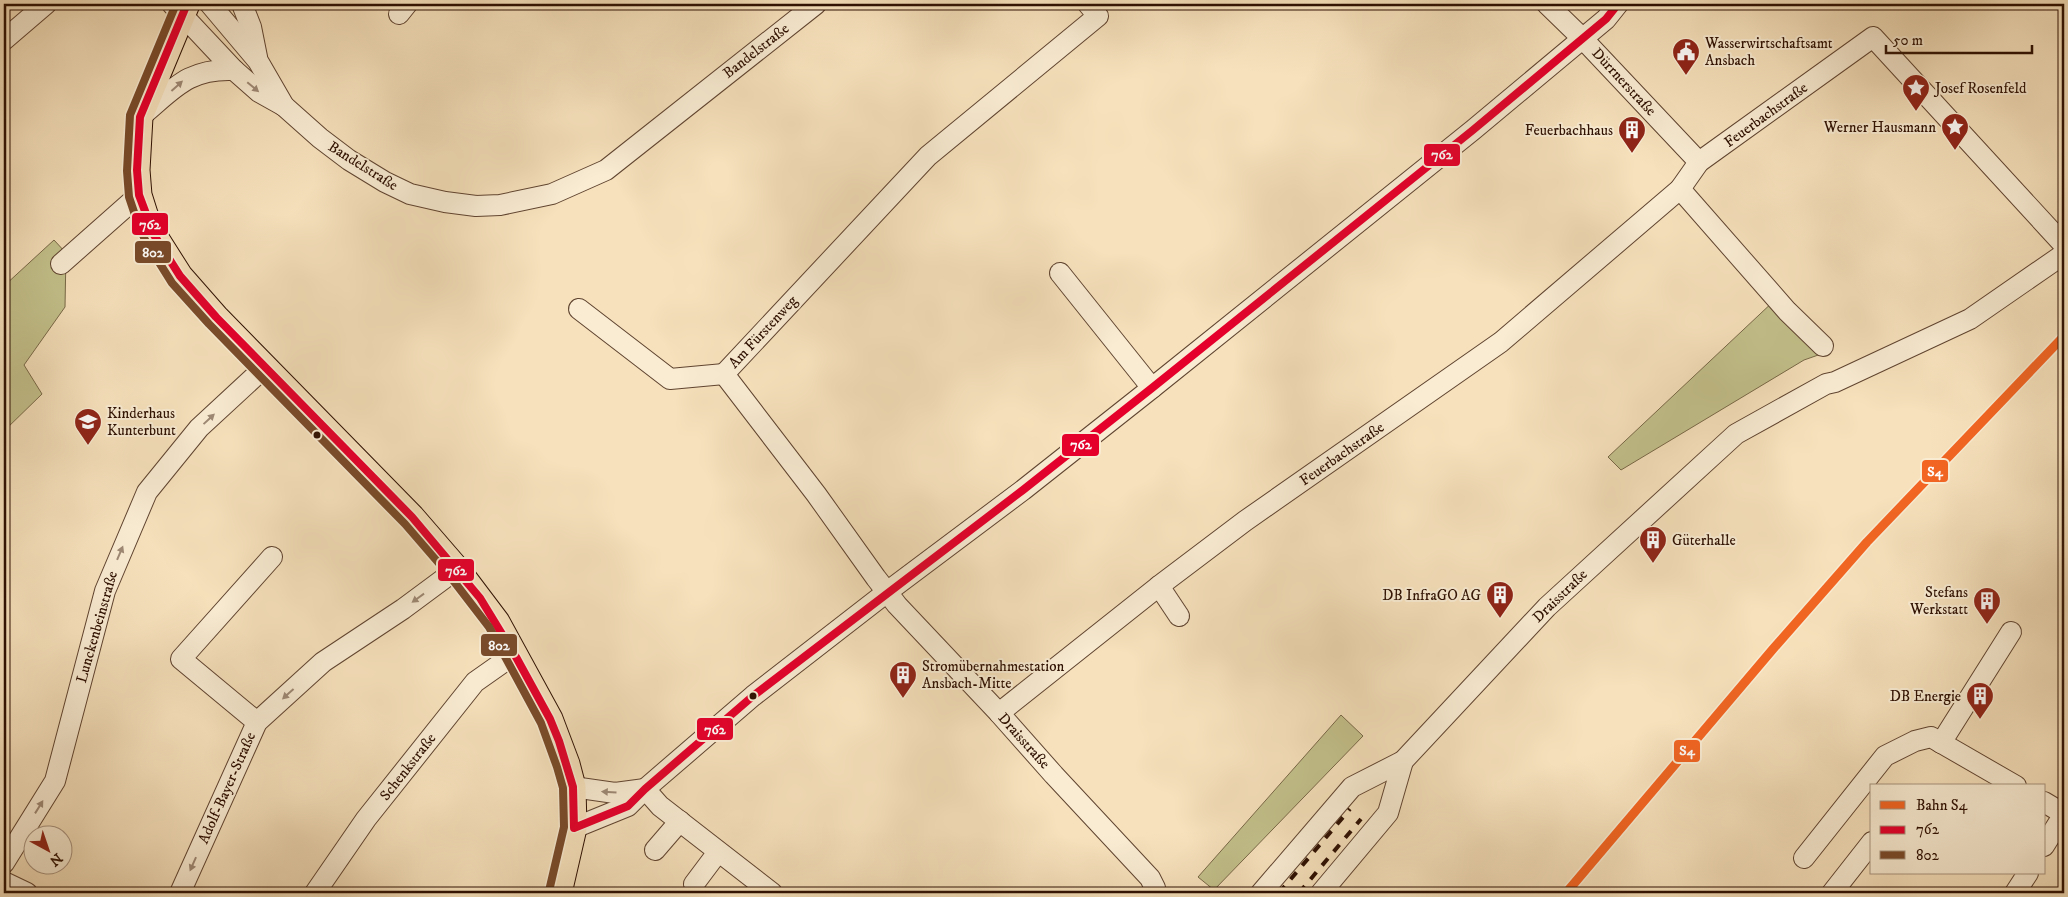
<svg xmlns="http://www.w3.org/2000/svg" width="2068" height="897" viewBox="0 0 2068 897" font-family="'IM FELL DW Pica',serif">
<style>
.green{fill:#c3c18c;stroke:#786847}
.lines{fill:none;stroke-linecap:round;stroke-linejoin:round}
.minor-casing{stroke:#604430;stroke-width:22}
.major-casing{stroke:#2e1002;stroke-width:27}
.minor{stroke:#f9ecd3;stroke-width:20}
.major{stroke:#f6e1bc;stroke-width:25}
.rail{stroke:#2e1002;stroke-width:4;stroke-dasharray:9 9;stroke-linecap:butt}
.bus-1-casing{stroke:#f9ecd3;stroke-width:11}
.bus-2-casing{stroke:#f9ecd3;stroke-width:11}
.bus-1{stroke:#e4002b;stroke-width:8}
.bus-2{stroke:#7a4b2a;stroke-width:8}
.rail-1-casing{stroke:#f9ecd3;stroke-width:12}
.rail-1{stroke:#f26522;stroke-width:9}
.oneway{fill:#9e8975}
.bus-dot{fill:#2e1002;stroke:#f9ecd3;stroke-width:2}
.labels{text-anchor:middle;dominant-baseline:central;stroke-width:4;stroke-linejoin:round;paint-order:stroke}
.poi-label{font-size:15px;fill:#2e1002;stroke:#f9ecd3;text-anchor:start}
.street-label{font-size:15px;fill:#2e1002;stroke:#f9ecd3}
.line-badge{stroke:#f9ecd3;stroke-width:2}
.badge-label{font-size:14px;text-anchor:middle;font-weight:bold;fill:#fff}
</style>
<rect width="100%" height="100%" fill="#f6e1bc"/>
<filter id="stains"><feTurbulence type="fractalNoise" baseFrequency=".004" numOctaves="4"/><feColorMatrix values="0 0 0 0 .2 0 0 0 0 .09 0 0 0 0 .02 0 0 0 .5 -.17"/></filter>
<radialGradient id="worn" r=".72"><stop offset=".6" stop-color="#630" stop-opacity="0"/><stop offset="1" stop-color="#630" stop-opacity=".3"/></radialGradient>
<!-- green -->
<g class="green">
<polygon points="54,240 66,253 65,307 24,365 42,394 4,431 4,286"/>
<polygon points="1776,299 1824,353 1804,360 1621,470 1608,457"/>
<polygon points="1341,715 1363,736 1214,890 1198,877"/>
</g>
<g class="lines">
<defs>
<g id="minor">
<polyline points="172,4 234,70 259,92 284,106"/>
<polyline points="210,4 258,61 284,106 320,138 349,160 385,182 410,194 445,202 476,206 500,205 552,194 606,170 816,4"/>
<polyline points="242,4 251,27 257,57"/>
<polyline points="1547,4 1583,39 1699,162"/>
<polyline points="399,14 407,4"/>
<polyline points="4,40 46,4"/>
<path d="M140,117C173,90 187,68 234,70"/>
<polyline points="1680,189 1787,311 1823,346"/>
<polyline points="61,264 139,195"/>
<polyline points="1060,273 1152,388"/>
<polyline points="579,309 670,379 724,374"/>
<polyline points="724,374 816,494 876,578 897,605 999,713 1054,775 1150,878 1155,888 1153,893"/>
<polyline points="724,374 928,156 1098,16 1088,4"/>
<polyline points="1159,586 1179,616"/>
<polyline points="999,713 1159,586 1245,521 1501,342 1680,189 1699,162 1873,37 2064,245"/>
<polyline points="257,722 181,659 272,557"/>
<polyline points="1941,743 2011,632"/>
<polyline points="573,787 615,793 645,789"/>
<polyline points="645,789 660,806 772,893"/>
<polyline points="2044,802 2064,814"/>
<polyline points="574,828 628,806 645,789 753,696 887,592 1023,490 1152,388 1473,130 1606,19 1618,4"/>
<polyline points="2044,846 2064,814"/>
<polyline points="655,850 680,821"/>
<polyline points="1804,858 1885,756 1915,741 1931,737 2016,786"/>
<polyline points="4,863 55,781 105,591 147,492 199,428 265,367"/>
<polyline points="4,882 27,893"/>
<polyline points="694,884 718,852"/>
<polyline points="180,893 257,722 323,662 403,609 457,569"/>
<polyline points="315,893 366,819 475,682 502,663 516,657"/>
<polyline points="1261,893 1352,787 1403,761 1547,607 1736,434 1826,384 1835,382 1970,319 2064,254"/>
<polyline points="1321,893 1388,813 1403,761"/>
<polyline points="1832,893 1872,842"/>
<polyline points="2015,893 2028,873"/>
</g>
<polyline id="major" points="187,4 140,117 137,170 139,195 145,214 154,235 180,276 216,317 412,517 457,569 497,622 550,719 567,764 573,787 574,828 559,893"/>
</defs>
<!-- minor casing -->
<use href="#minor" class="minor-casing"/>
<!-- major casing -->
<use href="#major" class="major-casing"/>
<!-- minor -->
<use href="#minor" class="minor"/>
<!-- major -->
<use href="#major" class="major"/>
<!-- rail -->
<g class="rail">
<polyline points="1279,893 1350,809"/>
<polyline points="1299,893 1361,819"/>
</g>
<defs>
<polyline id="bus-1" points="187,4 140,117 137,170 139,195 154,235 180,276 216,317 412,517 480,598 516,657 550,719 559,741 573,787 574,828 628,806 645,789 753,696 1023,490 1152,388 1473,130 1606,19 1618,4"/>
<polyline id="bus-2" points="176,4 130,115 127,171 129,197 136,218 145,240 172,283 209,324 405,524 449,575 489,627 541,723 557,767 563,788 564,827 549,891"/>
</defs>
<!-- bus-1 casing -->
<use href="#bus-1" class="bus-1-casing"/>
<!-- bus-2 casing -->
<use href="#bus-2" class="bus-2-casing"/>
<!-- bus-1 -->
<use href="#bus-1" class="bus-1"/>
<!-- bus-2 -->
<use href="#bus-2" class="bus-2"/>
<defs>
<polyline id="rail-1" points="1566,893 1773,649 1867,542 2064,336"/>
</defs>
<!-- rail-1 casing -->
<use href="#rail-1" class="rail-1-casing"/>
<!-- rail-1 -->
<use href="#rail-1" class="rail-1"/>
</g>
<!-- one-way arrows -->
<defs><path id="oneway-solid" d="M-6-.8H1V-3.2L6.5 0L1 3.2V.8H-6Z" transform="scale(1.25)"/></defs>
<g class="oneway">
<use href="#oneway-solid" transform="translate(177 86) rotate(-42)"/>
<use href="#oneway-solid" transform="translate(253 87) rotate(40)"/>
<use href="#oneway-solid" transform="translate(209 419) rotate(-43)"/>
<use href="#oneway-solid" transform="translate(120 553) rotate(-67)"/>
<use href="#oneway-solid" transform="translate(418 598) rotate(144)"/>
<use href="#oneway-solid" transform="translate(288 694) rotate(138)"/>
<use href="#oneway-solid" transform="translate(609 792) rotate(-177)"/>
<use href="#oneway-solid" transform="translate(39 807) rotate(-58)"/>
<use href="#oneway-solid" transform="translate(193 864) rotate(114)"/>
</g>
<!-- icons -->
<defs>
<symbol id="civic-pin" viewBox="-11 -11 22 30"><path d="M0 17L-7.5 6A9.5 9.5 0 1 1 7.5 6Z" fill="#8f2418" stroke="#f9ecd3"/><path d="M-.6-6.5H3V-4.5H.6V-3L4-1V1h2V6H-6V1h2V-1L-.6-3ZM-1.2 2.5V6h2.4V2.5Z" fill="#fff"/></symbol>
<symbol id="sight-pin" viewBox="-11 -11 22 30"><path d="M0 17L-7.5 6A9.5 9.5 0 1 1 7.5 6Z" fill="#8f2418" stroke="#f9ecd3"/><path d="M0-6L1.8-2.2L6-1.7L2.9 1.2L3.7 5.4L0 3.3L-3.7 5.4L-2.9 1.2L-6-1.7L-1.8-2.2Z" fill="#fff"/></symbol>
<symbol id="building-pin" viewBox="-11 -11 22 30"><path d="M0 17L-7.5 6A9.5 9.5 0 1 1 7.5 6Z" fill="#8f2418" stroke="#f9ecd3"/><path d="M-4-6H4V6H1V3H-1V6H-4ZM-2.5-4.3h1.7v1.8h-1.7ZM.8-4.3h1.7v1.8H.8ZM-2.5-1h1.7V.8h-1.7ZM.8-1h1.7V.8H.8Z" fill="#fff"/></symbol>
<symbol id="school-pin" viewBox="-11 -11 22 30"><path d="M0 17L-7.5 6A9.5 9.5 0 1 1 7.5 6Z" fill="#8f2418" stroke="#f9ecd3"/><path d="M0-5L7-2L0 1L-7-2ZM-4 1L0 2.5L4 1V4Q0 6-4 4Z" fill="#fff"/></symbol>
</defs>
<g fill-rule="evenodd">
<use href="#civic-pin" x="1670" y="36" width="32" height="43"/>
<use href="#sight-pin" x="1900" y="72" width="32" height="43"/>
<use href="#sight-pin" x="1939" y="111" width="32" height="43"/>
<use href="#building-pin" x="1616" y="114" width="32" height="43"/>
<use href="#school-pin" x="72" y="406" width="32" height="43"/>
<use href="#building-pin" x="1637" y="524" width="32" height="43"/>
<use href="#building-pin" x="1484" y="579" width="32" height="43"/>
<use href="#building-pin" x="1971" y="585" width="32" height="43"/>
<use href="#building-pin" x="887" y="659" width="32" height="43"/>
<use href="#building-pin" x="1964" y="680" width="32" height="43"/>
</g>
<!-- markers -->
<g class="bus-dot">
<circle cx="317" cy="435" r="4.5"/>
<circle cx="753" cy="696" r="4.5"/>
</g>
<g class="labels">
<!-- poi labels -->
<g class="poi-label">
<text x="1705" y="43">Wasserwirtschaftsamt<tspan x="1705" dy="17">Ansbach</tspan></text>
<text x="1935" y="88">Josef Rosenfeld</text>
<text x="1936" y="127" text-anchor="end">Werner Hausmann</text>
<text x="1613" y="130" text-anchor="end">Feuerbachhaus</text>
<text x="107" y="413">Kinderhaus<tspan x="107" dy="17">Kunterbunt</tspan></text>
<text x="1672" y="540">Güterhalle</text>
<text x="1968" y="592" text-anchor="end">Stefans<tspan x="1968" dy="17">Werkstatt</tspan></text>
<text x="1481" y="595" text-anchor="end">DB InfraGO AG</text>
<text x="922" y="666">Stromübernahmestation<tspan x="922" dy="17">Ansbach-Mitte</tspan></text>
<text x="1961" y="696" text-anchor="end">DB Energie</text>
</g>
<!-- street labels -->
<g class="street-label">
<text transform="translate(756 51) rotate(-38)">Bandelstraße</text>
<text transform="translate(1624 82) rotate(47)">Dürrnerstraße</text>
<text transform="translate(1766 115) rotate(-36)">Feuerbachstraße</text>
<text transform="translate(363 166) rotate(32)">Bandelstraße</text>
<text transform="translate(763 332) rotate(-47)">Am Fürstenweg</text>
<text transform="translate(1342 454) rotate(-35)">Feuerbachstraße</text>
<text transform="translate(1560 596) rotate(-44)">Draisstraße</text>
<text transform="translate(97 627) rotate(-74)">Lunckenbeinstraße</text>
<text transform="translate(1024 741) rotate(48)">Draisstraße</text>
<text transform="translate(408 767) rotate(-52)">Schenkstraße</text>
<text transform="translate(227 788) rotate(-66)">Adolf-Bayer-Straße</text>
</g>
</g>
<g class="line-badge">
<rect x="1423" y="143" width="38" height="24" rx="5" fill="#e4002b"/>
<rect x="131" y="212" width="38" height="24" rx="5" fill="#e4002b"/>
<rect x="134" y="240" width="38" height="24" rx="5" fill="#7a4b2a"/>
<rect x="1061" y="433" width="39" height="24" rx="5" fill="#e4002b"/>
<rect x="1921" y="459" width="28" height="24" rx="5" fill="#f26522"/>
<rect x="437" y="558" width="38" height="24" rx="5" fill="#e4002b"/>
<rect x="480" y="633" width="38" height="24" rx="5" fill="#7a4b2a"/>
<rect x="696" y="717" width="38" height="24" rx="5" fill="#e4002b"/>
<rect x="1673" y="739" width="28" height="24" rx="5" fill="#f26522"/>
</g>
<g class="badge-label">
<text x="1442" y="159">762</text>
<text x="150" y="229">762</text>
<text x="153" y="257">802</text>
<text x="1081" y="449">762</text>
<text x="1935" y="476">S4</text>
<text x="456" y="575">762</text>
<text x="499" y="650">802</text>
<text x="715" y="734">762</text>
<text x="1687" y="755">S4</text>
</g>
<!-- margin -->
<rect width="2068" height="897" fill="none" stroke="#f6e1bc" stroke-width="20"/>
<rect x="5" y="5" width="2058" height="887" fill="none" stroke="#2e1002" stroke-width="2.5"/>
<rect x="10" y="10" width="2048" height="877" fill="none" stroke="#2e1002"/>
<!-- legend -->
<rect x="1870" y="784" width="175" height="90" fill="#f9ecd3" stroke="#a8947f"/>
<rect x="1880" y="801" width="25" height="8" fill="#f26522" stroke="#a8947f"/>
<text x="1916" y="810" font-size="15" fill="#2e1002">Bahn S4</text>
<rect x="1880" y="826" width="25" height="8" fill="#e4002b" stroke="#a8947f"/>
<text x="1916" y="834" font-size="15" fill="#2e1002">762</text>
<rect x="1880" y="851" width="25" height="8" fill="#7a4b2a" stroke="#a8947f"/>
<text x="1916" y="860" font-size="15" fill="#2e1002">802</text>
<!-- north arrow -->
<g transform="translate(48 850) rotate(140)"><circle r="24" fill="#f9ecd3" stroke="#a8947f"/>
<path d="M0-4L9 19L0 12L-9 19Z" fill="#8f2418"/>
<text y="-8" font-size="14" font-weight="bold" text-anchor="middle" fill="#2e1002">N</text>
</g>
<!-- scale -->
<path d="M1886 45v8h146v-8" fill="none" stroke="#2e1002" stroke-width="2.5"/>
<text x="1893" y="45" font-size="15" fill="#2e1002" stroke="#f9ecd3" stroke-width="4" paint-order="stroke">50 m</text>
<rect width="100%" height="100%" filter="url(#stains)"/>
<rect width="100%" height="100%" fill="url(#worn)"/>
</svg>
